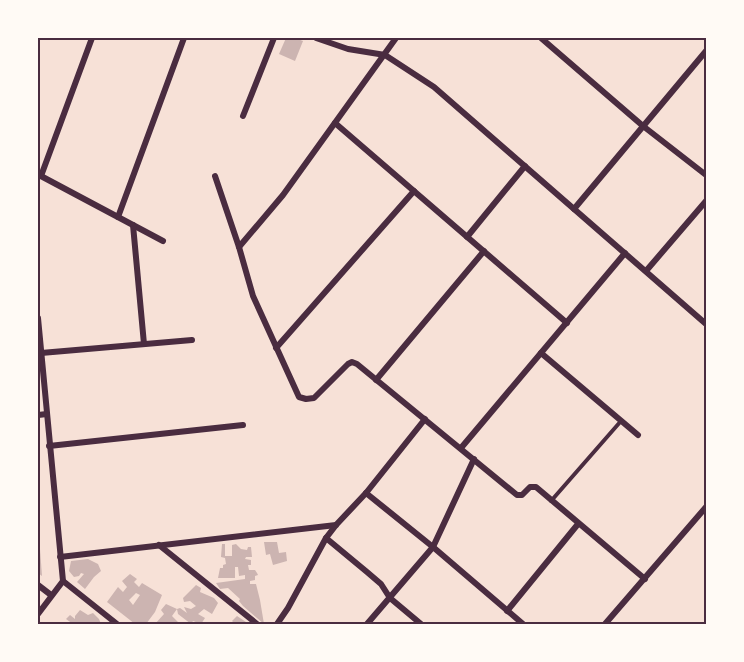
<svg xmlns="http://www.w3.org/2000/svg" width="744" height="662" viewBox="0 0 744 662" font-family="'Fira Sans',sans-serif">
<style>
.building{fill:#ccb4b1;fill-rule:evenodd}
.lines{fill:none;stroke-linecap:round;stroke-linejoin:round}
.service{stroke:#4a2c40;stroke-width:4}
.minor{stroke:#4a2c40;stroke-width:6}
.neatline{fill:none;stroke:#4a2c40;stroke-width:2}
</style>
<rect width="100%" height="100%" fill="#f7e1d7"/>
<!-- building -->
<g class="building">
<polygon points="286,38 295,38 303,41 295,61 279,54"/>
<polygon points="38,536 39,536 42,576 38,573"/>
<polygon points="264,542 277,542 279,553 286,552 287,561 273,565 270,554 266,555"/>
<polygon points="222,544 225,544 225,556 232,556 232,545 236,544 241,549 247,550 248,547 251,547 252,557 246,557 245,559 251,560 251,565 248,565 249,570 255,570 257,573 258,575 255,576 255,580 250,581 250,584 256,584 260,600 264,624 243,606 239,601 240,599 228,588 220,589 216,583 245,579 245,575 239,576 238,567 235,567 235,578 218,578 220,568 223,568 223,565 226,564 225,558 221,557"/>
<polygon points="88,559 98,564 101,571 94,577 85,589 77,582 84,574 81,573 79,576 74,577 69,571 71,561"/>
<path d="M130,574L137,579L134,582L139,587L142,583L162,595L155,612L146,624H135L107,602L118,587L123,592L127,587L122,581ZM136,593L140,595L133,605L129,600Z"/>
<polygon points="196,585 201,588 200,592 214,598 218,603 212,614 204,609 198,614 205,618 201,624 193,621 191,624 178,614 177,609 180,608 187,613 184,607 191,609 196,606 190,601 184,602 183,598"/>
<polygon points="166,604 177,609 172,616 178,622 176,624 155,624 164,614 161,610"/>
<polygon points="80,610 88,615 93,613 99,619 101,624 73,624 66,619 70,615 75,619 75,616"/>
<polygon points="237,616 249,624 235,624 232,621"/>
</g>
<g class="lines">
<!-- service -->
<polyline class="service" points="551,501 621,421"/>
<!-- minor -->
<g class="minor">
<polyline points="316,38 348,49 385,55 434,87 706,324"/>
<polyline points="541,38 643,126 706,175"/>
<polyline points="243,116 274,38"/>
<polyline points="335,123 567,323"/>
<polyline points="39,175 163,241"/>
<polyline points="41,176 92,38"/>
<polyline points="215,176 239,247 253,296 299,397 306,399 314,398 348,364 352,362 357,364 517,495 522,495 530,487 536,487 645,579"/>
<polyline points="574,209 706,51"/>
<polyline points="118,217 184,38"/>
<polyline points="133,225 144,344"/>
<polyline points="467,237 525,166"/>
<polyline points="239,247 283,195 396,38"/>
<polyline points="646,271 706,201"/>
<polyline points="38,318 63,581 38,614"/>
<polyline points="276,348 414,191"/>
<polyline points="41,353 192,340"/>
<polyline points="541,353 638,435"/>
<polyline points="376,380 484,251"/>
<polyline points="38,415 47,414"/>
<polyline points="49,446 243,425"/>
<polyline points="461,448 625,253"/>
<polyline points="366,493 433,547 523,624"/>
<polyline points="326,538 367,572 381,584 390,598 421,624"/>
<polyline points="159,545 257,624"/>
<polyline points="60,557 336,525"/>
<polyline points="63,581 117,624"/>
<polyline points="38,585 51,595"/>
<polyline points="507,611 578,524"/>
<polyline points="277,624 288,608 326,538 336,525 366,493 425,419"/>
<polyline points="367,624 433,547 474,459"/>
<polyline points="605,624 706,507"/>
</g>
</g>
<!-- border -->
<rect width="744" height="662" fill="none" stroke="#fffaf5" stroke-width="78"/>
<rect x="39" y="39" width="666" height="584" class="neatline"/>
</svg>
